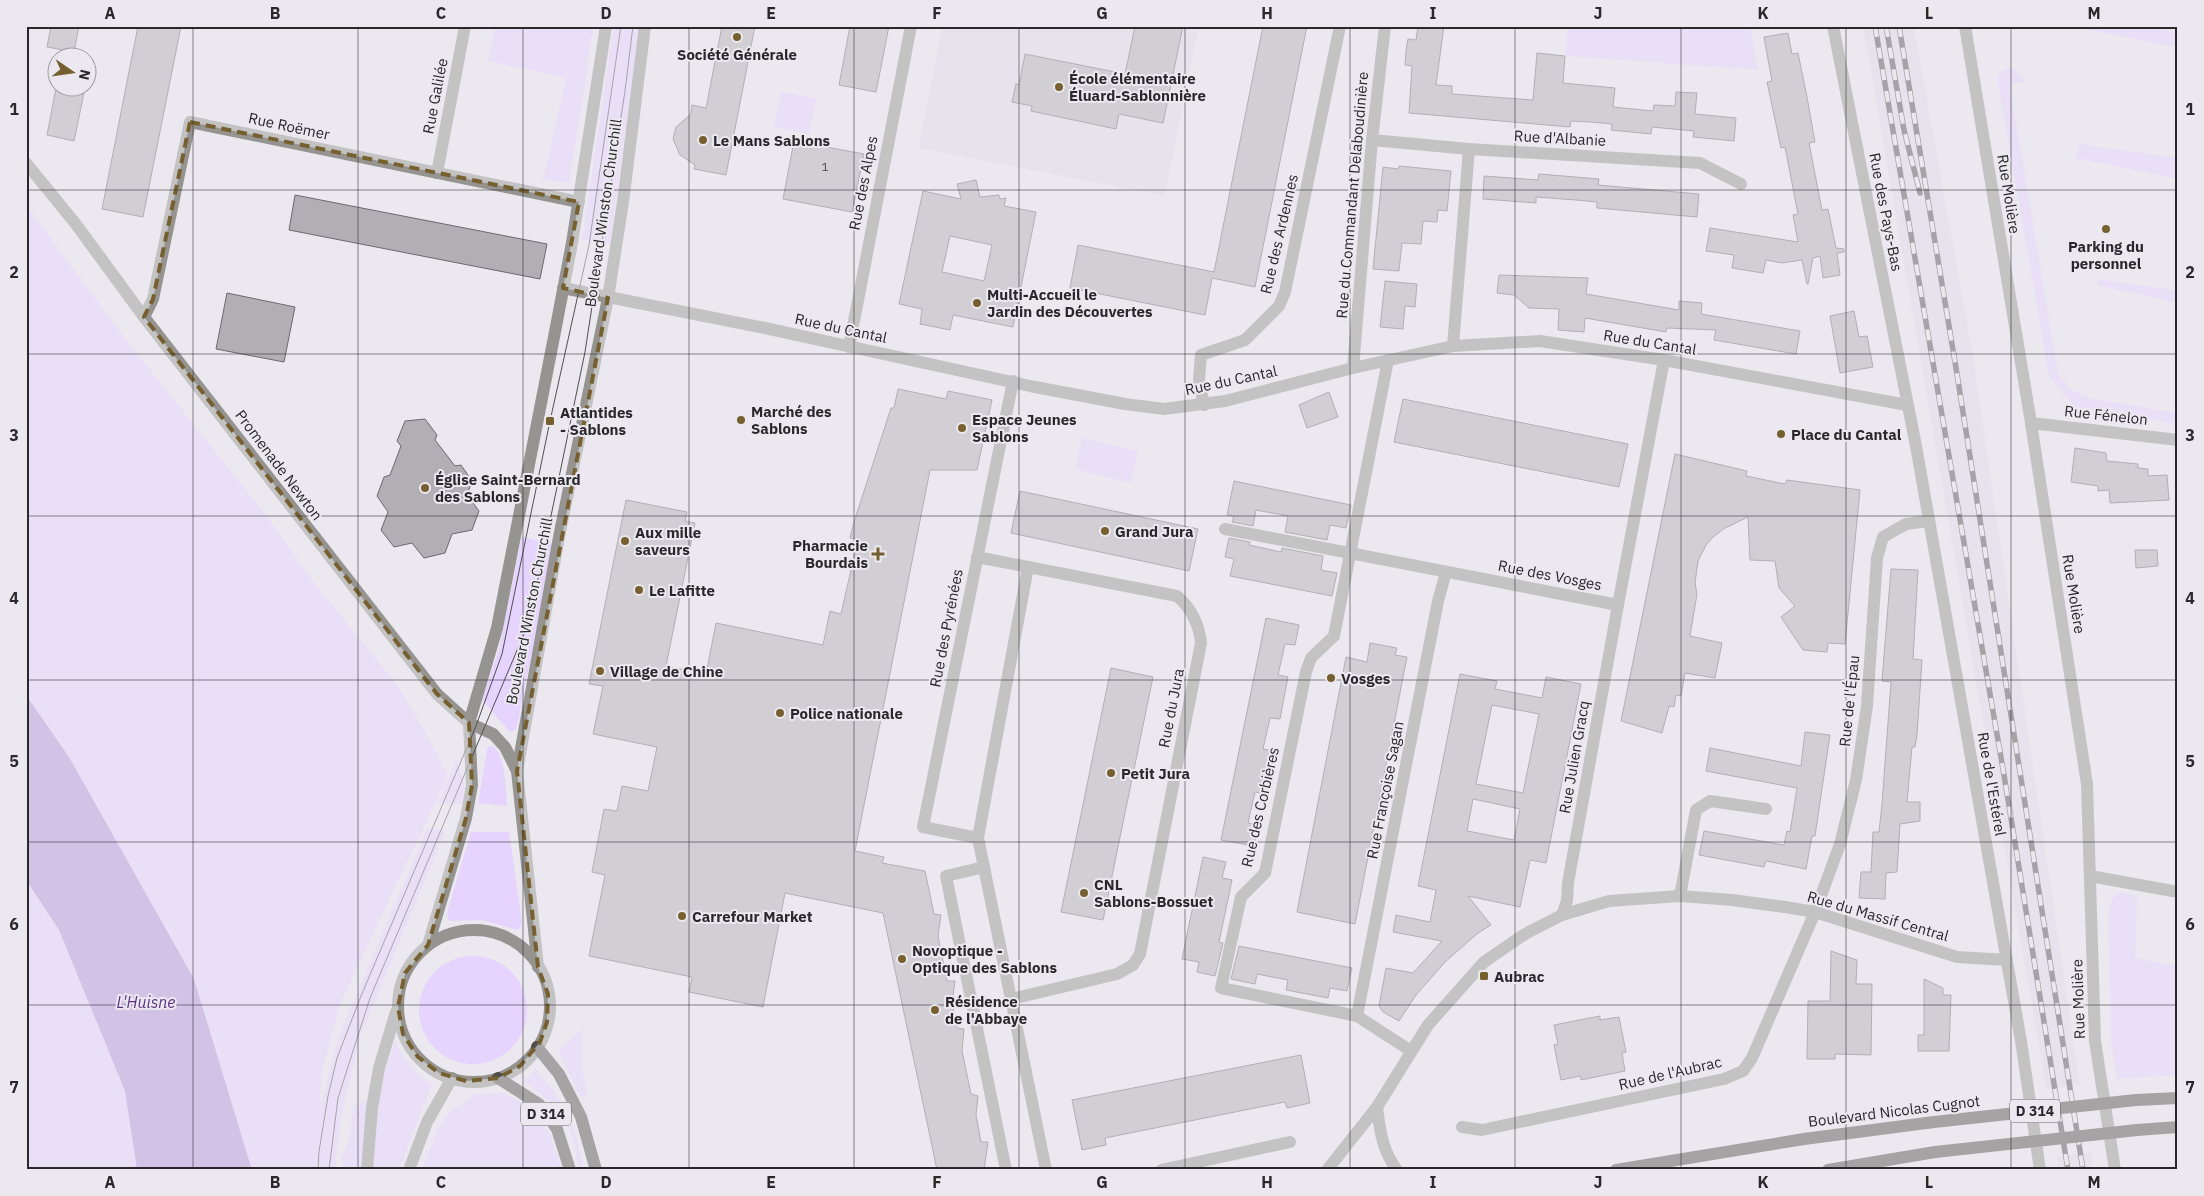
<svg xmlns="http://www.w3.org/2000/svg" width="2204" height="1196" viewBox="0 0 2204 1196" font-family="'IBM Plex Sans',sans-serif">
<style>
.built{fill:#e2dcea}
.green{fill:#e6d3fe}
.water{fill:#b493db}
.building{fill:#b1aeb4;stroke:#6c6a6f;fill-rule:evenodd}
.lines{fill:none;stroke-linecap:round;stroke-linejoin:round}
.minor{stroke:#959491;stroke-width:12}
.major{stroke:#504e4a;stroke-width:12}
.tram{stroke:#504f52;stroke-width:1}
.rail-casing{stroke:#504f52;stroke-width:5.5}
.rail{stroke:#ebe9ef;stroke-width:4;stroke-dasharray:11;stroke-linecap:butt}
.major-bridge{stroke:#504e4a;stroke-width:12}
.marked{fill:none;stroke:#776030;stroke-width:4;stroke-dasharray:10 6;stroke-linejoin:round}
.grid{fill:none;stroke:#29282b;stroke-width:1;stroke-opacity:0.55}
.poi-dot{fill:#776030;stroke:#ebe9ef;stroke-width:2}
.labels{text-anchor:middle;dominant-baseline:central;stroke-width:4;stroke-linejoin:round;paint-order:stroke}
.number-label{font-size:12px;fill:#4b4a4d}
.shield{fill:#ebe9ef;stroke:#636266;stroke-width:1}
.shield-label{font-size:14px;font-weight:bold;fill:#29282b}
.poi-label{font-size:15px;font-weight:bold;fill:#29282b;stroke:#ebe9ef;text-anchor:start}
.street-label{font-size:15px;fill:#29282b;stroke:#ebe9ef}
.water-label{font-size:16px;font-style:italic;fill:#5d3186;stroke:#ebe9ef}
.neatline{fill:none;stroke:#29282b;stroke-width:2}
.grid-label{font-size:16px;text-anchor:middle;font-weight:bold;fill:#29282b}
</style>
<rect width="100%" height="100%" fill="#ebe9ef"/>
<!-- built -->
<g class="built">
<polygon points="942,26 1199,26 1165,196 918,148"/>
<polygon points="1863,26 1914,26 1972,350 2080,1085 2046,1089"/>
<polygon points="2091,1153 2093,1170 2059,1170 2057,1156"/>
</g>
<!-- green -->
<g class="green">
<polygon points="495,26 593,26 586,78 569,183 543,180 566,78 488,61"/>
<polygon points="614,26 639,26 610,244 582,240"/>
<polygon points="1568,26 1750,26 1758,70 1565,56"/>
<polygon points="2070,26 2146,26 2178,32 2178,48"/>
<polygon points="2011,67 2022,76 2025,81 2010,85 2058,373 2070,389 2090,398 2178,413 2178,424 2074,407 2049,376 1997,78 2000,72"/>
<polygon points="781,92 816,98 810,134 774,127"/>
<polygon points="2079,144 2178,158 2178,179 2076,158"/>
<polygon points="26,205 128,342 266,515 316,585 396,683 426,733 448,776 340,1004 321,1076 320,1108 340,1033 427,829 446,830 360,1037 341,1118 335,1170 252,1170 194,979 69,757 26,695"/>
<polygon points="2098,279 2178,291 2178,303 2097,285"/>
<polygon points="1082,438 1138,451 1131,483 1075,469"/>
<polygon points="522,537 553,544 518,722 515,731 510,732 482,700 499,649"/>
<path d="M492,746C505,751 506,792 507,806L478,803L487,751L488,747Z"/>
<polygon points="457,759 464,783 462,804 438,803"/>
<polygon points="471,832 509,832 522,923 518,930 482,920 449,921 447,915 449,906"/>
<polygon points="26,880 59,930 125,1091 137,1170 26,1170"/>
<polygon points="2121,892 2137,896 2135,958 2178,966 2178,1075 2117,1079 2111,1040 2108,911 2113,897"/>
<circle cx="473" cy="1010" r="54"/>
<path d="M583,1028C581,1052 581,1073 588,1096L581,1098L558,1051Z"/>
<path d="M395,1040C403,1059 414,1073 432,1084L399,1170H344L341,1157L349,1140L354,1106L380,1094L382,1081Z"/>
<path d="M535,1069L554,1091L573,1124L584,1170H579C576,1158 575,1143 571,1132C562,1110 542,1094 523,1081Z"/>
<polygon points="504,1093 533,1109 550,1134 562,1170 422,1170 437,1131 449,1112 476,1094"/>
</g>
<!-- water -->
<polygon class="water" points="26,695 69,757 194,979 252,1170 137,1170 125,1091 59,930 26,880"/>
<!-- building -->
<g class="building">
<polygon points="51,26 79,26 74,52 47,47"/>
<polygon points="138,26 181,26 143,217 102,209"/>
<polygon points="722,26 755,26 726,175 694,169 695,165 680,155 673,139 676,127 691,114 692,105 706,108"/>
<polygon points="850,26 889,26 876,92 839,85"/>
<polygon points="1135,26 1183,26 1163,123 1119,114 1116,129 1031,111 1032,106 1012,102 1016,84 1019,85 1025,54 1125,74"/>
<polygon points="1263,26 1307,26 1255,287 1212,278 1205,315 1070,288 1078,245 1214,272"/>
<polygon points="1418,26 1444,26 1436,85 1452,86 1452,94 1533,100 1537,53 1565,56 1563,83 1615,88 1613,107 1653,111 1654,105 1675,106 1676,92 1697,93 1695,114 1736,118 1734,141 1693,137 1694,131 1652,127 1651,134 1611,130 1612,124 1591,122 1571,121 1570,127 1409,113 1412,66 1405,65 1406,51 1408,39 1416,40"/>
<polygon points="1788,33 1792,54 1798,53 1807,97 1815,142 1809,143 1822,210 1828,209 1836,248 1844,249 1844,252 1837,253 1840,275 1823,278 1820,256 1813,258 1808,284 1807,284 1802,260 1782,263 1766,260 1763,273 1732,268 1734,255 1706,251 1710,228 1798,242 1793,215 1798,214 1785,147 1781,148 1767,82 1772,81 1764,37"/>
<polygon points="56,88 85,88 74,141 47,135"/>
<polygon points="794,141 864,154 852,212 783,199"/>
<polygon points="1399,166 1451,171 1447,211 1438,210 1437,222 1423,221 1421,244 1402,243 1399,271 1373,269 1383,167 1398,169"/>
<polygon points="1539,174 1599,179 1598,185 1699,194 1697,217 1597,208 1597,202 1576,200 1536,197 1536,203 1483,199 1484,176 1538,180"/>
<path d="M976,180L980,197L999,195L1000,199L1006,198L1004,206L1036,212L1013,327L953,315L950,330L920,324L922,309L899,304L923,191L961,199L957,184ZM950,236L992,245L984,281L942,272Z"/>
<polygon points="295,195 547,244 540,279 289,230"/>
<polygon points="1499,275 1588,278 1586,294 1679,310 1679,301 1702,303 1701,314 1800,331 1796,354 1714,340 1716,330 1667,328 1666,332 1585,318 1584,332 1558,330 1559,309 1529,308 1514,295 1497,293"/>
<polygon points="1385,281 1417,284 1415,307 1405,306 1403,329 1380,327"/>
<polygon points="227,293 295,307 284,362 216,349"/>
<polygon points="1854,311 1859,337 1867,336 1873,367 1840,373 1830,316"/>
<polygon points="898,389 946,399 948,391 992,400 977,470 930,470 855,851 884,857 882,863 925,871 934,914 941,915 938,936 947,981 955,981 952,1003 957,1028 964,1029 962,1051 971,1094 978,1096 976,1115 981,1142 988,1142 984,1170 937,1170 883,913 785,893 763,1007 689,992 692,977 589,956 605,875 592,872 604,809 617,811 622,786 648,791 657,747 593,734 603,686 589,684 626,500 687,512 685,521 695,523 666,666 706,674 716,623 823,645 830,611 841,614 858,539 850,538 854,522 891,408 894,408"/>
<polygon points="1329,392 1338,417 1307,428 1299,405"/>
<polygon points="1403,399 1628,444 1619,487 1394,442"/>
<polygon points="425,419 437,435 435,440 455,466 461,465 472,481 467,495 479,511 472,530 452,534 445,553 424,558 412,543 394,547 381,530 388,512 377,496 384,477 390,475 401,446 397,441 405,421"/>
<polygon points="2075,448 2106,453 2107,461 2138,464 2138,468 2148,469 2148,476 2167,475 2169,500 2110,503 2109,490 2098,491 2098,486 2071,482"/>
<polygon points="1675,454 1747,471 1746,476 1785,484 1787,480 1860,490 1845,644 1828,643 1827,652 1803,650 1781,617 1795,606 1779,588 1775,561 1750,560 1748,517 1725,528 1713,537 1706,545 1698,561 1695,583 1697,594 1690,636 1722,643 1715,678 1685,673 1681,696 1676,695 1674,707 1669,706 1662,733 1621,721"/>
<polygon points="1234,481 1351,505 1346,528 1330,525 1327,540 1285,532 1288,516 1256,510 1253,526 1232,522 1234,516 1227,515"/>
<polygon points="1020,491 1198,529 1189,571 1011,533"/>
<polygon points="1229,538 1250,542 1249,545 1281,552 1282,548 1323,556 1321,570 1337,573 1332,596 1230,576 1234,559 1225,557"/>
<polygon points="2135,550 2157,550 2158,566 2136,568"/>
<polygon points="1891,569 1918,570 1913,659 1922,660 1917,735 1915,747 1912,747 1907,802 1920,802 1920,821 1900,824 1897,872 1886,873 1885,899 1859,898 1861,872 1871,872 1873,832 1879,832 1882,804 1891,682 1882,681"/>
<polygon points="1266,618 1299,625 1295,645 1285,644 1278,675 1288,677 1280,719 1270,718 1263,749 1274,751 1265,794 1255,792 1248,823 1258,825 1254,846 1221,840"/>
<polygon points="1370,643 1397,648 1395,655 1407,657 1355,924 1297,912 1346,657 1367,662"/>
<polygon points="1111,668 1153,677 1103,920 1061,912"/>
<path d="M1460,674L1497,681L1495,689L1542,698L1546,677L1581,684L1546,863L1530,860L1520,907L1468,896L1491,925L1478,933L1446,961L1416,995L1399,1021L1383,1012L1379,1006L1386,968L1413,973L1442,941L1393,932L1396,915L1430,922L1436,890L1418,886ZM1492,705L1539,714L1523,793L1476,784ZM1473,799L1520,809L1514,840L1467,831Z"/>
<polygon points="1805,732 1830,735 1815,836 1812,836 1806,869 1766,861 1764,867 1699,855 1704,831 1784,845 1787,831 1790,832 1797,788 1706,771 1710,748 1801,766"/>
<polygon points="1203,857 1226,862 1222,878 1232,880 1219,942 1223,943 1215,976 1197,972 1199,962 1182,959"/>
<polygon points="1239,946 1352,968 1347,991 1330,988 1328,998 1286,990 1288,980 1272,977 1257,974 1255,984 1231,979"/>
<polygon points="1831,951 1857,960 1856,984 1872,984 1871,1055 1835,1054 1835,1059 1807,1059 1808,1001 1830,1001"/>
<polygon points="1924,979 1943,988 1943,995 1951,995 1949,1051 1918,1051 1918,1035 1924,1035"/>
<polygon points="1600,1016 1600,1020 1619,1017 1626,1052 1622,1053 1625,1071 1581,1080 1580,1076 1561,1080 1554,1045 1558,1044 1554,1025"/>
<polygon points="1301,1055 1310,1103 1287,1108 1285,1102 1105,1138 1106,1145 1082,1150 1072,1100"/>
</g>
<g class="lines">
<!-- minor -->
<g class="minor">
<polyline points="1833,26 1916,446 2021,1041 2040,1170"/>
<polyline points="1965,26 2031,423 2087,784 2095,1041 2115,1170"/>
<polyline points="1372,140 1469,149 1700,163 1741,184"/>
<polyline points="26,163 75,223 144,317 437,694 469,723 493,734 505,747 517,771"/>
<polyline points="437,173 465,26"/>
<polyline points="563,288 765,328 1030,386 1125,404 1164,409 1225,401 1353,368 1453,346 1540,341 1664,360 1907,405"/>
<polyline points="144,317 153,299 190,122 579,202"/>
<polyline points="1453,346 1469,149"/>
<polyline points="849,347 911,26"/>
<polyline points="1388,360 1334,636 1311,658 1306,672 1265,873 1241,897 1221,988 1357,1016 1411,1051"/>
<polyline points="1353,368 1372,140 1385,26"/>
<polyline points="1204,405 1199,380 1201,355 1245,340 1279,306 1285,292 1340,26"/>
<polyline points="2031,423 2178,440"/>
<polyline points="1225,529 1618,605 1664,360"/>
<path d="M977,557L1177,596C1191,608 1199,624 1201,643L1140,954L1133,965L1117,974L1011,999"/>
<polyline points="1028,567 978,838 1046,1170"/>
<polyline points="978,838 923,827 1013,381"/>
<polyline points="984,867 946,876 1006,1170"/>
<polyline points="2090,876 2178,892"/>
<polyline points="1680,896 1696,810 1710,801 1766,809"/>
<polyline points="1562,915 1567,901 1568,883 1618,605"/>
<circle cx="474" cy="1006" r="76"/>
<polyline points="428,945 466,818 472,785 469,723 497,628 554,337 572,243 606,26"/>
<polyline points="538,967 517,771 559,537 608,298 623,202 645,26"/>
<polyline points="1357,1016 1438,601 1446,572"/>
<path d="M1377,1107C1380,1131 1382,1150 1397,1170"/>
<polyline points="1462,1127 1482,1130 1724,1079 1743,1071 1752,1058 1815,912 1840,844 1856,780 1867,706 1877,558 1883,537 1906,524 1928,521"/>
<polyline points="367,1170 372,1108 379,1068 396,1012"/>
<polyline points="409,1170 427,1122 452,1078"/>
<polyline points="1161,1170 1290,1142"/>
<polyline points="1327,1170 1377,1107 1428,1025 1484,962 1525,934 1562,915 1609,901 1680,896 1732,900 1785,907 1815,912 1957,957 2007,960"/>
</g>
<!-- major -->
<g class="major">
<polyline points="537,1047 559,1074 581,1117 596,1170"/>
<polyline points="498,1078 539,1104 557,1129 570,1170"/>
<polyline points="2136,1100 2178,1098"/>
<polyline points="2137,1130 2178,1127"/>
<polyline points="1616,1170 1804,1139 1934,1122"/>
<polyline points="1828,1170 1935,1152"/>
</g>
<!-- tram -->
<g class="tram">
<polyline points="318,1170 319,1151 328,1096 337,1058 361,996 476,726 502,654 550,421 589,245 621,26"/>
<polyline points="329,1170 338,1098 370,998 529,622 585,352 625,91 633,26"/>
</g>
<defs>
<g id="rail">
<polyline points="1875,26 2004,775 2068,1170"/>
<polyline points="1886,26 1904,130 1920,193"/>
<polyline points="1899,26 1956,368 2083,1170"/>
</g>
</defs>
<!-- rail casing -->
<use href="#rail" class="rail-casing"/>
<!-- rail -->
<use href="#rail" class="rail"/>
<!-- major-bridge -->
<g class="major-bridge">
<polyline points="1934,1122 2136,1100"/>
<polyline points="1935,1152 2137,1130"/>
</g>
</g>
<!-- marked area -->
<path d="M0 0H2204V1196H0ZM190,122L579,202L563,288L608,298L517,771L538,967L548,994L547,1022L540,1042L520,1066L498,1078L466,1081L439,1073L418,1057L403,1034L398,1007L405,973L428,945L466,818L472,785L469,723L437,694L144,317L153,299Z" fill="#ebe9ef" fill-opacity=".55" fill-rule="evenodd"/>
<path class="marked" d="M190,122L579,202L563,288L608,298L517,771L538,967L548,994L547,1022L540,1042L520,1066L498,1078L466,1081L439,1073L418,1057L403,1034L398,1007L405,973L428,945L466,818L472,785L469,723L437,694L144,317L153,299Z"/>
<!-- grid -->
<path class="grid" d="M193,26V1170M358,26V1170M523,26V1170M689,26V1170M854,26V1170M1019,26V1170M1185,26V1170M1350,26V1170M1515,26V1170M1681,26V1170M1846,26V1170M2011,26V1170M26,190H2178M26,354H2178M26,516H2178M26,680H2178M26,842H2178M26,1005H2178"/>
<!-- markers -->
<g class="poi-dot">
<circle cx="737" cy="37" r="5"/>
<circle cx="1059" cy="87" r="5"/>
<circle cx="703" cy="140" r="5"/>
<circle cx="2106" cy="229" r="5"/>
<circle cx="977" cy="303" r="5"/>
<circle cx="741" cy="420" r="5"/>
<rect x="545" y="416" width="10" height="10" rx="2.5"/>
<circle cx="962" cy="428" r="5"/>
<circle cx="1781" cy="434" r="5"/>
<circle cx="425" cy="488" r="5"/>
<circle cx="1105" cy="531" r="5"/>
<circle cx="625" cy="541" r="5"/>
<path d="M875.5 546.5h5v5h5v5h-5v5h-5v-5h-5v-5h5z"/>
<circle cx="639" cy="590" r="5"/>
<circle cx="600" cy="671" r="5"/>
<circle cx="1331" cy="678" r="5"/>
<circle cx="780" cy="713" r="5"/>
<circle cx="1111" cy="773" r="5"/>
<circle cx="1084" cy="893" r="5"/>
<circle cx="682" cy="916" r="5"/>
<circle cx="902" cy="959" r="5"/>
<rect x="1479" y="971" width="10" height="10" rx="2.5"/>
<circle cx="935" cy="1010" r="5"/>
</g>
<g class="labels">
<!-- number labels -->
<g class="number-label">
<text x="825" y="166">1</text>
</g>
<!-- shield labels -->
<g class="shield">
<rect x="2010" y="1099.5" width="50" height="23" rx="4"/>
<rect x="521" y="1102.5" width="50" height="23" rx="4"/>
</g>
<g class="shield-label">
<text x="2035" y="1111">D 314</text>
<text x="546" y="1114">D 314</text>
</g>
<!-- poi labels -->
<g class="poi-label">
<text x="737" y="54" text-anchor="middle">Société Générale</text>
<text x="1069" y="78">École élémentaire<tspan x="1069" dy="17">Éluard-Sablonnière</tspan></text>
<text x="713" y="140">Le Mans Sablons</text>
<text x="2106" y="246" text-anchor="middle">Parking du<tspan x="2106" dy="17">personnel</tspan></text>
<text x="987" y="294">Multi-Accueil le<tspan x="987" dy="17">Jardin des Découvertes</tspan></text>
<text x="751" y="411">Marché des<tspan x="751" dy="17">Sablons</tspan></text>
<text x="560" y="412">Atlantides<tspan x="560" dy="17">- Sablons</tspan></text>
<text x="972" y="419">Espace Jeunes<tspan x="972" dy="17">Sablons</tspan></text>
<text x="1791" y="434">Place du Cantal</text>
<text x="435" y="479">Église Saint-Bernard<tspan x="435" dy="17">des Sablons</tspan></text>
<text x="1115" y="531">Grand Jura</text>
<text x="635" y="532">Aux mille<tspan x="635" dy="17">saveurs</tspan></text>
<text x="868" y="545" text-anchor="end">Pharmacie<tspan x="868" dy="17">Bourdais</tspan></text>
<text x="649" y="590">Le Lafitte</text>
<text x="610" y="671">Village de Chine</text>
<text x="1341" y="678">Vosges</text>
<text x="790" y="713">Police nationale</text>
<text x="1121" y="773">Petit Jura</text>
<text x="1094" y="884">CNL<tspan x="1094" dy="17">Sablons-Bossuet</tspan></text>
<text x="692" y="916">Carrefour Market</text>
<text x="912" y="950">Novoptique -<tspan x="912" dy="17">Optique des Sablons</tspan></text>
<text x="1494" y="976">Aubrac</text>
<text x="945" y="1001">Résidence<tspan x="945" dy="17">de l'Abbaye</tspan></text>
</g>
<!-- street labels -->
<g class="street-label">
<text transform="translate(435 96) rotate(-79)">Rue Galilée</text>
<text transform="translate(289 126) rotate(12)">Rue Roëmer</text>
<text transform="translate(1560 138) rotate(3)">Rue d'Albanie</text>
<text transform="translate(863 183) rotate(-79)">Rue des Alpes</text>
<text transform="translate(2009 194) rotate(81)">Rue Molière</text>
<text transform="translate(1352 195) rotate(-85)">Rue du Commandant Delaboudinière</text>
<text transform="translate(1886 212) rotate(79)">Rue des Pays-Bas</text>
<text transform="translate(603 213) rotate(-82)">Boulevard Winston Churchill</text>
<text transform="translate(1279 234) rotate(-77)">Rue des Ardennes</text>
<text transform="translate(841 328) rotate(12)">Rue du Cantal</text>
<text transform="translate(1650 342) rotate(9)">Rue du Cantal</text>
<text transform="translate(1231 380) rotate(-12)">Rue du Cantal</text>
<text transform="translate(2106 415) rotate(6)">Rue Fénelon</text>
<text transform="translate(279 465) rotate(53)">Promenade Newton</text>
<text transform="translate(1550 575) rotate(11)">Rue des Vosges</text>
<text transform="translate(2074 594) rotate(81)">Rue Molière</text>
<text transform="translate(529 611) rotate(-79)">Boulevard Winston Churchill</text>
<text transform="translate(946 628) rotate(-79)">Rue des Pyrénées</text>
<text transform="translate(1849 701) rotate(-84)">Rue de l'Épau</text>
<text transform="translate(1171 708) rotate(-79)">Rue du Jura</text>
<text transform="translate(1574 757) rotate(-80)">Rue Julien Gracq</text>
<text transform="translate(1992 784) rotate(80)">Rue de l'Estérel</text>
<text transform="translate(1385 790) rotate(-79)">Rue Françoise Sagan</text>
<text transform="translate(1260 807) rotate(-77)">Rue des Corbières</text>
<text transform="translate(1878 916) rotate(16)">Rue du Massif Central</text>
<text transform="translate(2078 999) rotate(-92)">Rue Molière</text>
<text transform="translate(1670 1073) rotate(-13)">Rue de l'Aubrac</text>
<text transform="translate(1894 1111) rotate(-7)">Boulevard Nicolas Cugnot</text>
</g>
<!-- water labels -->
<g class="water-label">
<text x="146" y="1002">L'Huisne</text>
</g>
</g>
<!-- border -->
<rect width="2204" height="1196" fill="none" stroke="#ebe9ef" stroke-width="55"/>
<!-- north arrow -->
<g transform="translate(72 72) rotate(103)"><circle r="24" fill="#ebe9ef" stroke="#9d9ca1"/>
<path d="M0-4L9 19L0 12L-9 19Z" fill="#776030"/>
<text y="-8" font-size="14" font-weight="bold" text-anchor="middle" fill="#29282b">N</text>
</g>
<rect x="28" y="28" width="2148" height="1140" class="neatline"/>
<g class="grid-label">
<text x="110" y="19">A</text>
<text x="275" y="19">B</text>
<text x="441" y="19">C</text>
<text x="606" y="19">D</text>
<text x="771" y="19">E</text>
<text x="937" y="19">F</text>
<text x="1102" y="19">G</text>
<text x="1267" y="19">H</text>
<text x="1433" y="19">I</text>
<text x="1598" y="19">J</text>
<text x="1763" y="19">K</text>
<text x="1929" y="19">L</text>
<text x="2094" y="19">M</text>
<text x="14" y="115">1</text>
<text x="2190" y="115">1</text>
<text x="14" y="278">2</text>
<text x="2190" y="278">2</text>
<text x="14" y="441">3</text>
<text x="2190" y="441">3</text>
<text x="14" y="604">4</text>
<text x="2190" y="604">4</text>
<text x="14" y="767">5</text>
<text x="2190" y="767">5</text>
<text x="14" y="930">6</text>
<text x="2190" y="930">6</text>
<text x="14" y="1093">7</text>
<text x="2190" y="1093">7</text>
<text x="110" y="1188">A</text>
<text x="275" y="1188">B</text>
<text x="441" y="1188">C</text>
<text x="606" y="1188">D</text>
<text x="771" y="1188">E</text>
<text x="937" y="1188">F</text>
<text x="1102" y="1188">G</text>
<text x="1267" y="1188">H</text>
<text x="1433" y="1188">I</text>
<text x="1598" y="1188">J</text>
<text x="1763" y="1188">K</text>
<text x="1929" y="1188">L</text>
<text x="2094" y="1188">M</text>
</g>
</svg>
